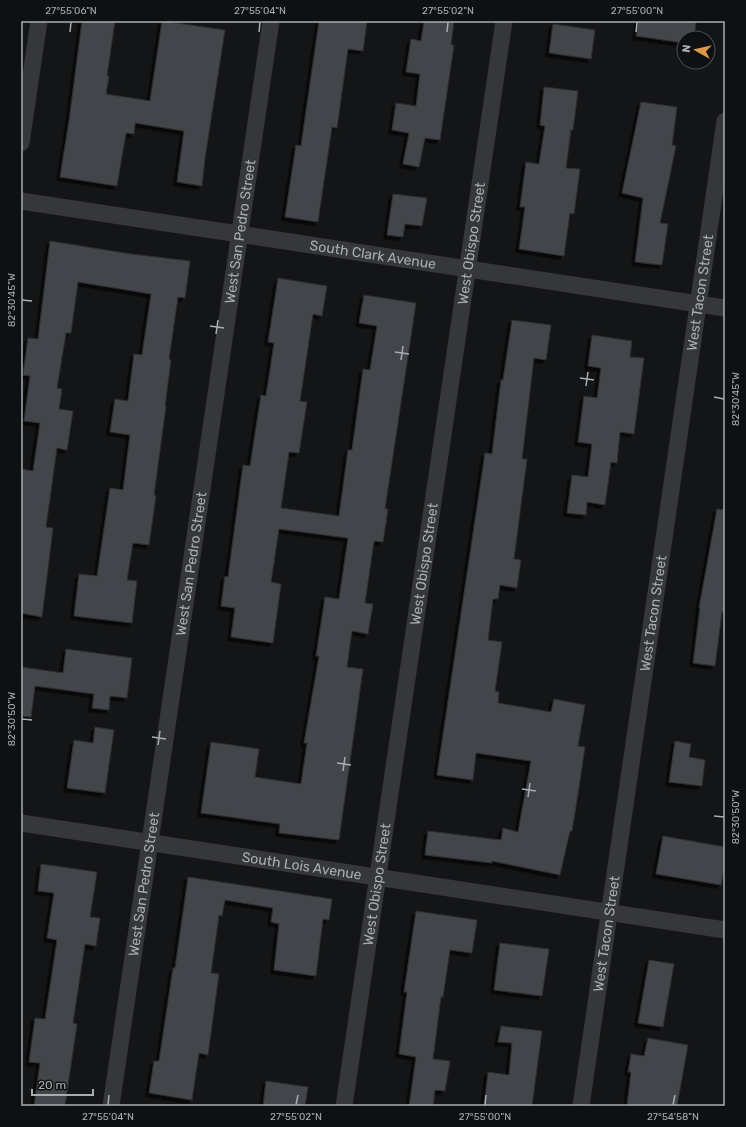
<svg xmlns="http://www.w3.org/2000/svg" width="746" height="1127" viewBox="0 0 746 1127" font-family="Rubik,sans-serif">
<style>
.building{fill:#434548;stroke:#2f2f32;filter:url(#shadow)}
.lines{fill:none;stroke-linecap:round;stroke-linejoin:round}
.minor{stroke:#36373a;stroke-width:17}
.ticks{fill:none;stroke:#a8adb4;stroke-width:1.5}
.labels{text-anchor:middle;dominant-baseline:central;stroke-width:3;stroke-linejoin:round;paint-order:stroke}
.street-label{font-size:14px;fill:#a8adb4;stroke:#0f1011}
.neatline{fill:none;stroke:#a8adb4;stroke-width:1.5}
.ticks-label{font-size:10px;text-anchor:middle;fill:#a8adb4}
</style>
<defs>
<filter id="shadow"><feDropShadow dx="-3.5" dy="3.5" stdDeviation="0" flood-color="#0009"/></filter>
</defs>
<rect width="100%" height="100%" fill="#141516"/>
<!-- building -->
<g class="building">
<polygon points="82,21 115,21 107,76 109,76 106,94 150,101 162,21 225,30 205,158 202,186 177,182 184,131 135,123 134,134 126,133 117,186 60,177 69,121"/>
<polygon points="319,21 367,21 363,51 348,49 337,128 332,127 318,222 285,217 296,145 301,146"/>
<polygon points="424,21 454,21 451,45 454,45 440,140 425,138 419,167 403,164 409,133 392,130 396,103 416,106 420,74 406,72 411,39 421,41"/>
<polygon points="638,21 696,21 694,38 684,38 684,43 636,36"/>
<polygon points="553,24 595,30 591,59 549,53"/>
<polygon points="544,87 578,91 573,130 571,130 566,168 580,169 574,214 570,213 564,256 519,249 525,207 520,207 526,162 539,164 545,126 540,125"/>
<polygon points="641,102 677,107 672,145 676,146 660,223 668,224 662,265 635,262 643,198 622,193"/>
<polygon points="393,194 427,198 422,226 405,224 403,237 387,235"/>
<polygon points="50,241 131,254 190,261 185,298 178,297 169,359 171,360 165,406 166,406 154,495 156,496 149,545 133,543 127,580 137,581 132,623 74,616 79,574 97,576 110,488 123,490 130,435 110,432 115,399 128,401 134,354 142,355 151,294 78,282 71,333 66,333 57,388 62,389 59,409 73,411 67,450 57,448 46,527 53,528 42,617 21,613 21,469 33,471 40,423 24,421 30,376 23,375 28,338 38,339"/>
<polygon points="278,278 327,286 322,316 313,314 300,401 307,402 299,453 289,452 281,508 339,516 348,450 352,450 363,369 370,370 377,326 359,323 364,295 416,303 385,509 388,509 383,542 374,541 365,603 373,604 368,634 352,631 347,667 363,669 339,840 279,833 280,824 201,813 211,742 259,749 255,777 301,784 307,743 304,743 319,656 316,656 325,597 339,599 348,538 279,529 271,582 281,584 273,643 231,637 235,608 221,606 225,576 228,577 243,465 250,466 261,395 266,396 274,343 268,342"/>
<polygon points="512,320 551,325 546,360 534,358 522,459 527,459 514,559 521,560 517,588 500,585 498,599 493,599 488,640 502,642 495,691 499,692 498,703 551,712 554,699 585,705 578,746 585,747 578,794 572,831 570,831 560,875 492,861 492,863 425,855 428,831 501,840 503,828 518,832 531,761 476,753 473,780 437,775 485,453 492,454 501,380 503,380"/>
<polygon points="592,335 632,341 630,357 644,358 634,434 620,432 617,463 611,462 605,505 587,502 586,515 567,513 572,475 588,477 592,444 578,442 584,396 597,398 601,368 588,366"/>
<polygon points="717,509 725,510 725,613 722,612 715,666 693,663 700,608 699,608"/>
<polygon points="66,649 132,658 127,698 110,696 109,710 92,708 94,694 35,686 31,717 21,716 21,667 63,673"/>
<polygon points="95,727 114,730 105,793 67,788 74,740 93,743"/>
<polygon points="675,741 691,744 689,757 705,760 702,786 669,782"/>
<polygon points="663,836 725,847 725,864 721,885 656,874"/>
<polygon points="41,864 97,872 90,917 100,918 96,946 85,944 73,1023 77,1024 65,1106 34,1106 40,1063 29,1062 35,1018 45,1019 57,940 47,938 54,893 38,891"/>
<polygon points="188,877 332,899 329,920 323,919 316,976 274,970 279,924 271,922 273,908 225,900 222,916 219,915 211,973 219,974 208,1055 199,1053 192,1100 149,1093 154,1061 159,1061 173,968 175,968"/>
<polygon points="416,911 477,920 472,953 450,950 443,997 441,997 433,1059 450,1061 445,1091 435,1090 433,1106 409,1106 416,1057 399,1054 407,992 404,992"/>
<polygon points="500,943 549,949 542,996 494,990"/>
<polygon points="649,960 674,964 663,1027 638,1023"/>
<polygon points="501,1026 542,1031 532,1106 484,1106 488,1072 509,1075 512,1043 498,1042"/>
<polygon points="648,1038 688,1045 677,1106 627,1106 631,1072 628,1072 631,1054 644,1056"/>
<polygon points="266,1081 308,1087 305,1106 263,1106"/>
</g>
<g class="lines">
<!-- minor -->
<g class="minor">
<polyline points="21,143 39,21"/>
<path id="s1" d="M21,201L725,308"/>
<path id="s2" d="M21,823L725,930"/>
<path id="s3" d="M111,1106L271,21"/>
<path id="s4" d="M344,1106L504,21"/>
<path id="s5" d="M581,1106L725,121"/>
</g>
</g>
<!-- ticks -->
<path class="ticks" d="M70,32L71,22M259,32L260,22M447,32L448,22M636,32L637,22M22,300L32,301M210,326L224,328M216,334L218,320M395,352L409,354M401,360L403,346M580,378L594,380M586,386L588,372M714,397L724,399M22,719L32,720M152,737L166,739M158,745L160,731M337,763L351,765M343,771L345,757M522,789L536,791M528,797L530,783M714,816L724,817M108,1105L109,1095M296,1105L298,1095M485,1105L486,1095M673,1105L675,1095"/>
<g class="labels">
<!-- street labels -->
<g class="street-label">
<text stroke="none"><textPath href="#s3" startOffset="884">West San Pedro Street</textPath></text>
<text stroke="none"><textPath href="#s4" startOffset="872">West Obispo Street</textPath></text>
<text stroke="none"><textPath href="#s1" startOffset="356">South Clark Avenue</textPath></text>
<text stroke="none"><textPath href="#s5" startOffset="822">West Tacon Street</textPath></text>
<text stroke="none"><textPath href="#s4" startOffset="548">West Obispo Street</textPath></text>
<text stroke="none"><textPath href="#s3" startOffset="548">West San Pedro Street</textPath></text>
<text stroke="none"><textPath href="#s5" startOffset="498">West Tacon Street</textPath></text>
<text stroke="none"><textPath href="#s2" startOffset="284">South Lois Avenue</textPath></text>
<text stroke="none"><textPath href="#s3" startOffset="224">West San Pedro Street</textPath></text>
<text stroke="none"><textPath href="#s4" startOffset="224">West Obispo Street</textPath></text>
<text stroke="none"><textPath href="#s5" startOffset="174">West Tacon Street</textPath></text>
</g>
</g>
<!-- border -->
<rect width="746" height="1127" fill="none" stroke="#0f1011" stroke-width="44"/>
<!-- north arrow -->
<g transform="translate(696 50) rotate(278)"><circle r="19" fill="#0f1011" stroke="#4c4f52"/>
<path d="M0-3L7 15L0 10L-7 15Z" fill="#da9848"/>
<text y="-6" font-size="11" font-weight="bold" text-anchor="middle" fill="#a8adb4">N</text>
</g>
<!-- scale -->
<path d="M32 1089v6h61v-6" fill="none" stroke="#a8adb4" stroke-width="2"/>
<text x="38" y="1089" font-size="12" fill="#a8adb4" stroke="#0f1011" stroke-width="3" paint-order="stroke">20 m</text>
<rect x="22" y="22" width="702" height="1083" class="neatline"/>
<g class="ticks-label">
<text x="71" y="14">27°55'06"N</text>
<text x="260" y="14">27°55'04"N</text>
<text x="448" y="14">27°55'02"N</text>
<text x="637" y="14">27°55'00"N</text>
<text transform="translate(11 300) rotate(-90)" y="4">82°30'45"W</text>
<text transform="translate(735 399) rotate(-90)" y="4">82°30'45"W</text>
<text transform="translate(11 719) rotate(-90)" y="4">82°30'50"W</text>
<text transform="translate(735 817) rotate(-90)" y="4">82°30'50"W</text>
<text x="108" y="1120">27°55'04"N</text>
<text x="296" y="1120">27°55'02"N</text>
<text x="485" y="1120">27°55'00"N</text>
<text x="673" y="1120">27°54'58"N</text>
</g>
</svg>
